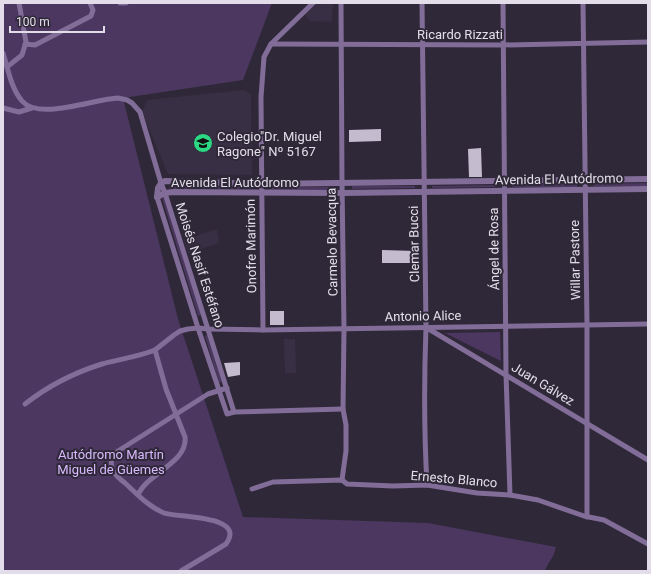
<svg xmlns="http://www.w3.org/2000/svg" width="651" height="574" viewBox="0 0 651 574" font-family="Roboto,sans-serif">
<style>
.built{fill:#392f44}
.green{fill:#4b3760}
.building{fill:#c4bbcf}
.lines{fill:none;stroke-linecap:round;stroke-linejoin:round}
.minor{stroke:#816d98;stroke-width:5}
.tertiary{stroke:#816d98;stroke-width:6}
.labels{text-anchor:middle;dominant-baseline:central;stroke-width:4;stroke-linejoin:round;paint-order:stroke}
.street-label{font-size:13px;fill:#e2dde8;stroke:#2f2838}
.poi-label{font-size:13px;fill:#e2dde8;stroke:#2f2838;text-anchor:start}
.park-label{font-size:13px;fill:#d8b9fd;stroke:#2f2838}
</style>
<rect width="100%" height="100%" fill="#2f2838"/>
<!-- built -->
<g class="built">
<polygon points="316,3 333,3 332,22 310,21 304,14"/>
<polygon points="244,90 251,94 252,175 168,174 142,112 147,100"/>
<polygon points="217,229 219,243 188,253 184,240"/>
<polygon points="284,339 295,339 296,373 285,373"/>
</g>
<!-- green -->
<g class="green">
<path d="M3,3H272L243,80L123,98L178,319L243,517L428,523L556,547C554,558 548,562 545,571H3Z"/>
<polygon points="648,183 648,186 593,186 593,184"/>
<rect x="512" y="184" width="65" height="3"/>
<polygon points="496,185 496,187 432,188 432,186"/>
<polygon points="169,186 252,187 252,189 169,189"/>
<polygon points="352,186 415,186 415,188 352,189"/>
<rect x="269" y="187" width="66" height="3"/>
<polygon points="165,197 201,315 198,316 162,198"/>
<polygon points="500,332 501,361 445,333"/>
<polygon points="207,335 222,382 219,383 205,336"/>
</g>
<!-- building -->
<g class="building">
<polygon points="381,129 381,141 349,142 349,130"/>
<polygon points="481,148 482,177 469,177 468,149"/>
<polygon points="382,250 416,251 416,263 382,263"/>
<rect x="270" y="311" width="14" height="14"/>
<polygon points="240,362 240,375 228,377 224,363"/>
</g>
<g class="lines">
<!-- minor -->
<g class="minor">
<polyline points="120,3 126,3"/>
<polyline points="341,3 342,183 344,329 343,409 346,425 346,451 342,480"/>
<path d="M422,3L426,327C424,380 424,432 427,485"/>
<polyline points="503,3 506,374 510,495"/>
<polyline points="583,3 587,325 587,517"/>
<polyline points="25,44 35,45 91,16 93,10 90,3"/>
<polyline points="271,44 503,45 648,42"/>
<path d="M3,53C8,69 11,88 22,101C39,121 94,99 118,98L127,100L132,103L140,112L161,183L165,193L234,412"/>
<polyline points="7,67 22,55 26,42 19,3"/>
<polyline points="3,108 19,112 32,108"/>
<polyline points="157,197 198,328 227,414 234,412 343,409"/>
<polyline points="427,328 648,460"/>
<polyline points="263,330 261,97 264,57 271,44 313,3"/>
<path d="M25,404C48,386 73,373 102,364C119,359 138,357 155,350"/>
<polyline points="252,489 273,482 342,480 347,484 393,486 427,485 477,493 510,495 538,500 584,516 604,520 648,544"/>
<path d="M138,495C147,473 188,463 185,437L166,389L155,350L174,335L180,331L188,329L198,328L209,329L263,330L648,324"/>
<path d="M181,571L226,544C247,515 179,518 164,513C149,507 137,494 125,483C116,476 109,470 112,458L118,451L208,394L227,388"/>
</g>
<!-- tertiary -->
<g class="tertiary">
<polyline points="157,197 158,188 161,183 165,181 261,184 648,179"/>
<polyline points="157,197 165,193 173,192 342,193 648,189"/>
</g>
</g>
<!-- icons -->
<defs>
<symbol id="university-disc" viewBox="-11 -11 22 22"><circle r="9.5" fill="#2cd884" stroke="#2f2838"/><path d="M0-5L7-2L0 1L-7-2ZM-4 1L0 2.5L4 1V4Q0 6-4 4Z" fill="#111"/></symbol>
</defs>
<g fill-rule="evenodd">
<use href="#university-disc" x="192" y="132" width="22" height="22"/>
</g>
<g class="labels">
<!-- street labels -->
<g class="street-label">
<text x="460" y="34">Ricardo Rizzati</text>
<text transform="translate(559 179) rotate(-1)">Avenida El Autódromo</text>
<text x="235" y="182">Avenida El Autódromo</text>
<text transform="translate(332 242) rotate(-91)">Carmelo Bevacqua</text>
<text transform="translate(414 244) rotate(-91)">Clemar Bucci</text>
<text transform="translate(251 246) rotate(-91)">Onofre Marimón</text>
<text transform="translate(494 249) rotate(-91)">Ángel de Rosa</text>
<text transform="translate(575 260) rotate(-91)">Willar Pastore</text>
<text transform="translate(200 265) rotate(72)">Moisés Nasif Estéfano</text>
<text transform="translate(423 316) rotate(-1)">Antonio Alice</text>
<text transform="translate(543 384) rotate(31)">Juan Gálvez</text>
<text transform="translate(454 479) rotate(5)">Ernesto Blanco</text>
</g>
<!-- poi labels -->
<g class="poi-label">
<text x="217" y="136">Colegio"Dr. Miguel<tspan x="217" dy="15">Ragone" Nº 5167</tspan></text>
</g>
<!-- park labels -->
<g class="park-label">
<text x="111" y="454">Autódromo Martín<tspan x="111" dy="15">Miguel de Güemes</tspan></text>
</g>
</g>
<!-- border -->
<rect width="651" height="574" fill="none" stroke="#e2dde8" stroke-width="8"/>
<!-- scale -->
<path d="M10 26v6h94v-6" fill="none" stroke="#e2dde8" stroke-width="2"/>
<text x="16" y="26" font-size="12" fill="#e2dde8" stroke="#2f2838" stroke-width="3" paint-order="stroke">100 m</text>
</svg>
